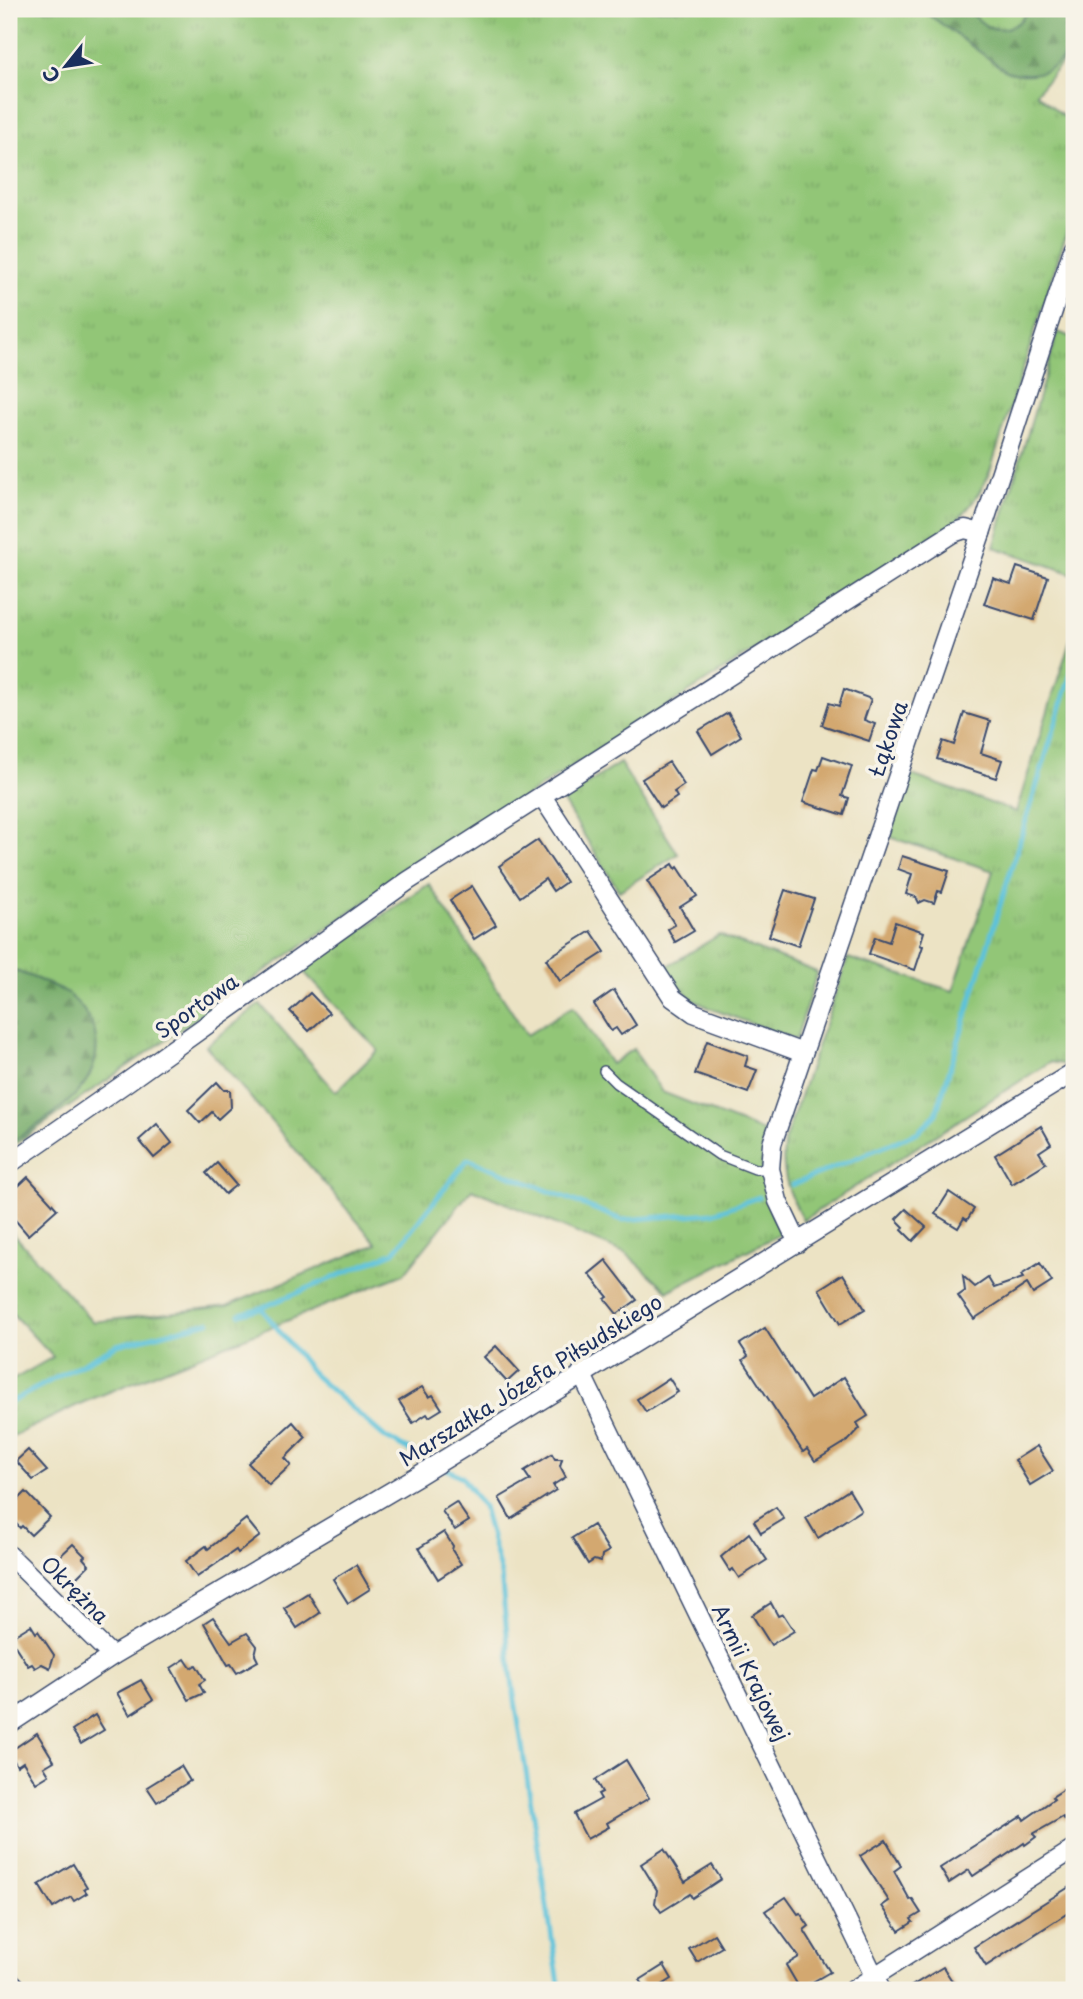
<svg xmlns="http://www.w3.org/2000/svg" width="1083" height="1999" viewBox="0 0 1083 1999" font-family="'Playpen Sans',sans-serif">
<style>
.grass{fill:url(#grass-tufts);stroke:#567a6a;stroke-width:2}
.forest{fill:url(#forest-firs);stroke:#486d63;stroke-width:2}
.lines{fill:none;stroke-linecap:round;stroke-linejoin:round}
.stream{stroke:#5dc2da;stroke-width:5}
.building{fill:#d3a86f}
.lane-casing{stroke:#3a4a6d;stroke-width:12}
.street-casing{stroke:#3a4a6d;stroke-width:21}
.lane{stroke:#fff;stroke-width:9}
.street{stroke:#fff;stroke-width:18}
.labels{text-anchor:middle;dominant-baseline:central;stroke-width:7;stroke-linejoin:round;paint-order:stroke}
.street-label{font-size:21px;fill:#1b2f5e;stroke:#f7f3e8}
</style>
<defs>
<pattern id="grass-tufts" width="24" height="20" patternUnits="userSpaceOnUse" patternTransform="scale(1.75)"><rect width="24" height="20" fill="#92c677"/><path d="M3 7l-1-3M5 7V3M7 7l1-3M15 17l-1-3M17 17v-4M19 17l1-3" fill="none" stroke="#7daa69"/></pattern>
<pattern id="forest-firs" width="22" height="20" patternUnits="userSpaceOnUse" patternTransform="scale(1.75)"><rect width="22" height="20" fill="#75ab68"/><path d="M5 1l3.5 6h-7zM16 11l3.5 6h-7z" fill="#5f8c59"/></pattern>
</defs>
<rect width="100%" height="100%" fill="#f7f3e8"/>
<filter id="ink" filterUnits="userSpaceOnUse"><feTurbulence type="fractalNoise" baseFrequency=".0143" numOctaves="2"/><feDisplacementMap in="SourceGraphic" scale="14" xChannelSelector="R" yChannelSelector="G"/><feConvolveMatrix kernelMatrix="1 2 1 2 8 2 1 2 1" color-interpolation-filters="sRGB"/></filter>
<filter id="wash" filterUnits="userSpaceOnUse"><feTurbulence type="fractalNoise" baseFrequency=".00686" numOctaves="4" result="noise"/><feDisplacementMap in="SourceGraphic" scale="28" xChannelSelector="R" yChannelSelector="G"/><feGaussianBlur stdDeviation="1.57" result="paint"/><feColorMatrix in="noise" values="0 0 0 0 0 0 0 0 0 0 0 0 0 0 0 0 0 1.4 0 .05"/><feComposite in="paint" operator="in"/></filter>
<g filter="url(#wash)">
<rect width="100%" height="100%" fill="#ece3c4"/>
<!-- grass -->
<g class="grass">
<path d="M9,9H1074V49L1036,93L1074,125V209L990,471C981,492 971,508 954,523L423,862L9,1148Z"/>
<polygon points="1058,332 1074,338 1074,574 994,547"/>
<path d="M1074,628V1066L1050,1062L803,1220C788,1192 781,1174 784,1142L848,958L953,991L993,871L890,837L909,774L1016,812Z"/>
<polygon points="620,763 678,854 619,891 562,800"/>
<path d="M429,884L527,1035L573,1006L611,1064L633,1049L662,1092L764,1132C759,1170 765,1198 780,1234L668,1291L627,1254L472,1189L404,1274L84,1402L9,1438V1382L53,1357L9,1310V1229L93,1322L227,1306L377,1244L206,1046L260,1004L336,1092L378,1050L302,970Z"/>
<polygon points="719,935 817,972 796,1040 712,1009 693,1000 677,984 666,967"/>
</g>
<!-- forest -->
<g class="forest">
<path d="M921,9C928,9 960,7 965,9C972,12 979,22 987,26C1003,33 1022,26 1027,9H1074C1074,16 1075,24 1074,32C1069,67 1038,81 1006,71Z"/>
<path d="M9,968C27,976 46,981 63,991C78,1000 91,1017 95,1033C107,1089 47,1117 9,1144Z"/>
</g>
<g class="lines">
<!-- stream -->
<g class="stream">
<polyline points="792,1185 918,1132 936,1114 1074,664"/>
<polyline points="261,1308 315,1376 386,1438 432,1462"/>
<polyline points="240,1314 261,1308 394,1252 468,1159 622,1220 713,1213 759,1197"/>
<polyline points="9,1403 117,1345 209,1322"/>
<polyline points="441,1466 462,1477 483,1507 501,1575 511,1674 560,1990"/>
</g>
</g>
<g id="blocks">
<!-- building -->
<g class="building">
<polygon points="1017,567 1048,577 1034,620 984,604 993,578 1011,584"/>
<polygon points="844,689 871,699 864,720 875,724 869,741 822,725 829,703 839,706"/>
<polygon points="728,713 741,736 712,754 698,731"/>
<polygon points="964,713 990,721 981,753 1002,760 996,778 937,759 943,741 954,745"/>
<polygon points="823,756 852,766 842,796 849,798 844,815 803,802 814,769 818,770"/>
<polygon points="669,762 684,785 674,792 677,797 661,808 642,779"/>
<polygon points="538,840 566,882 553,891 545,879 520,897 499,866"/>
<polygon points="902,856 949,871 942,892 938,891 934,903 925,900 919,903 916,897 906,894 912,874 898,869"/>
<polygon points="673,864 676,869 678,867 697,896 680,907 694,931 675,942 668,929 675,925 647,881"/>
<polygon points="472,886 496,925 474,939 450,900"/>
<polygon points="785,890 814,899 798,946 769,936"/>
<polygon points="895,922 924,932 920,945 923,946 915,970 869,954 875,937 889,942"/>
<polygon points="591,931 605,952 560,981 546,959"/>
<polygon points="614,990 636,1025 621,1035 616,1028 611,1031 594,1004"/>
<polygon points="310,993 329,1013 309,1031 290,1011"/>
<polygon points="707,1041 748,1056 745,1066 757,1070 748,1093 695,1074"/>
<polygon points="217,1082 224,1090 230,1090 231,1107 218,1119 212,1112 200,1123 188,1110"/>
<polygon points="157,1124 172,1143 154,1158 139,1140"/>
<polygon points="1041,1126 1051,1144 1039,1152 1046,1163 1012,1184 995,1155"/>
<polygon points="217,1163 236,1185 225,1194 206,1173"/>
<polygon points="28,1177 57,1209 28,1235 9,1213 9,1195"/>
<polygon points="949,1192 974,1209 967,1220 964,1218 958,1228 935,1214"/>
<polygon points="906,1209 926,1227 913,1241 902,1230 904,1227 896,1219"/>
<polygon points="606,1260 637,1300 617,1314 605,1299 608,1297 589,1274"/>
<polygon points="1040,1263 1052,1282 1033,1294 1027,1284 974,1319 958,1296 965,1291 963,1276 975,1287 988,1278 994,1288 1023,1278 1021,1275"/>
<polygon points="843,1274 865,1309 840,1324 819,1289"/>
<polygon points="765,1328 810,1399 844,1377 868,1416 857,1423 860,1428 849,1440 815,1461 807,1449 803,1452 743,1360 748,1356 740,1344"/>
<polygon points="496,1346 519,1371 507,1382 484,1357"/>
<polygon points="669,1378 678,1392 646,1412 637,1399"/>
<polygon points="422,1387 429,1397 433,1395 442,1409 429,1417 427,1414 413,1423 399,1401"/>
<polygon points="293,1422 306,1437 285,1458 291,1465 269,1485 248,1463"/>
<polygon points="1037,1446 1053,1471 1030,1485 1015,1460"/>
<polygon points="28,1450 47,1471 33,1480 16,1461"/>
<polygon points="552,1454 555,1459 562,1459 560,1466 566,1477 553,1485 556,1490 511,1519 499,1498 530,1480 524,1471"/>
<polygon points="849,1490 861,1510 818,1538 806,1518"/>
<polygon points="26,1492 50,1517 31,1535 22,1526 20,1528 9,1516 9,1509"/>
<polygon points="456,1502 469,1521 455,1530 442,1511"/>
<polygon points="776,1507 784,1519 761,1533 754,1521"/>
<polygon points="246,1519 260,1536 238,1553 236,1550 197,1577 186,1561 206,1546 208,1549"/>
<polygon points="593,1525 609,1551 602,1555 601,1562 594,1560 588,1564 572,1538"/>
<polygon points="444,1532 453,1546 452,1550 461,1564 438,1579 419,1548"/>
<polygon points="749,1533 767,1560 739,1578 733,1569 730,1571 721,1557"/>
<polygon points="73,1544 85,1556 83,1558 89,1565 75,1579 56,1560"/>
<polygon points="356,1565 370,1589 348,1603 333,1579"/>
<polygon points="308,1593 320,1613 297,1628 284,1608"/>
<polygon points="771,1603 778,1616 783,1614 794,1631 771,1645 752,1615"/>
<polygon points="213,1617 231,1642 247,1633 257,1646 255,1655 258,1661 237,1673 231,1664 228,1665 204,1623"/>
<polygon points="31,1625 36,1633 38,1631 54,1655 50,1668 42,1664 35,1668 32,1664 28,1666 10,1638"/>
<polygon points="185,1659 191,1668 196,1665 205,1680 199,1684 204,1693 189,1700 171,1668"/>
<polygon points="141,1680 153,1700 130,1715 117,1693"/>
<polygon points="95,1715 104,1730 81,1744 72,1730"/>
<polygon points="37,1733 54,1761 44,1767 49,1775 36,1783 23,1762 17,1766 9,1752"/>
<polygon points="626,1760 649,1798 607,1823 609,1827 587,1839 574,1814 601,1799 598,1794 602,1792 595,1780"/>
<polygon points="181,1766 190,1781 157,1802 147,1787"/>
<polygon points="1066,1788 1074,1802 1074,1814 1065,1820 1063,1817 1033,1834 1036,1837 1025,1845 1024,1843 983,1871 982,1870 973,1876 969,1870 949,1883 940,1868 1022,1816 1024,1820 1054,1799 1052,1797"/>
<polygon points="886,1840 901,1866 894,1871 910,1900 912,1899 921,1913 911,1919 913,1922 899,1931 882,1906 889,1901 860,1856"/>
<polygon points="664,1849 685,1882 712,1865 721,1879 692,1898 690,1894 661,1912 655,1903 657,1890 641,1864"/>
<polygon points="73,1864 87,1887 84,1889 87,1893 74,1901 71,1897 53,1908 39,1885"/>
<polygon points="1074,1884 1074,1909 986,1966 974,1947"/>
<polygon points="786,1897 798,1914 800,1913 809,1926 804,1930 830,1972 800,1989 786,1965 799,1957 765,1911"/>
<polygon points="714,1934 722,1947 697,1962 689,1949"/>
<polygon points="664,1965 672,1979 654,1990 647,1990 640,1980"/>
<polygon points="943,1967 958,1990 905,1990"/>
</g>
</g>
</g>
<g filter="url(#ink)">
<use href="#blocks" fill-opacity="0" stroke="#3a4a6d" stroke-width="2"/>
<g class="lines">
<defs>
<polyline id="lane" points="604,1071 616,1083 719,1155 755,1169 770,1169"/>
<g id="street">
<polyline points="542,796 673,998 694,1013 803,1053"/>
<polyline points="9,1164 127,1082 408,881 953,533 965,529 981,533"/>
<polyline points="798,1243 778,1201 770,1169 772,1144 981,533 1074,246"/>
<polyline points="581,1373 881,1990"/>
<polyline points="9,1555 112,1656"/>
<polyline points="9,1724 112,1656 419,1475 1074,1072"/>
<polyline points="9,1980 19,1990"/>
<polyline points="853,1990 1074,1849"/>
</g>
</defs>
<!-- lane casing -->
<use href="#lane" class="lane-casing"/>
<!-- street casing -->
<use href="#street" class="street-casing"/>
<!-- lane -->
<use href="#lane" class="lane"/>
<!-- street -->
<use href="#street" class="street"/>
</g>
</g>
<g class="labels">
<!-- street labels -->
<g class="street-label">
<text transform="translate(887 738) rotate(-71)">Łąkowa</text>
<text transform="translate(196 1005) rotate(-35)">Sportowa</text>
<text transform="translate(530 1379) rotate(-32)">Marszałka Józefa Piłsudskiego</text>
<text transform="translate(76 1589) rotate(45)">Okrężna</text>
<text transform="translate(752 1672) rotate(64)">Armii Krajowej</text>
</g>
</g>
<!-- margin -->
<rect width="1083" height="1999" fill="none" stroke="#f7f3e8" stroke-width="35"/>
<!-- north arrow -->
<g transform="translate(66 66) rotate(240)" stroke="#f7f3e8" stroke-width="5" paint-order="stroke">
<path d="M0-5L12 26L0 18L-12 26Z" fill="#1b2f5e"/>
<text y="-10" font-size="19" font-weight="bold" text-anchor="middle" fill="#1b2f5e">С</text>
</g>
</svg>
